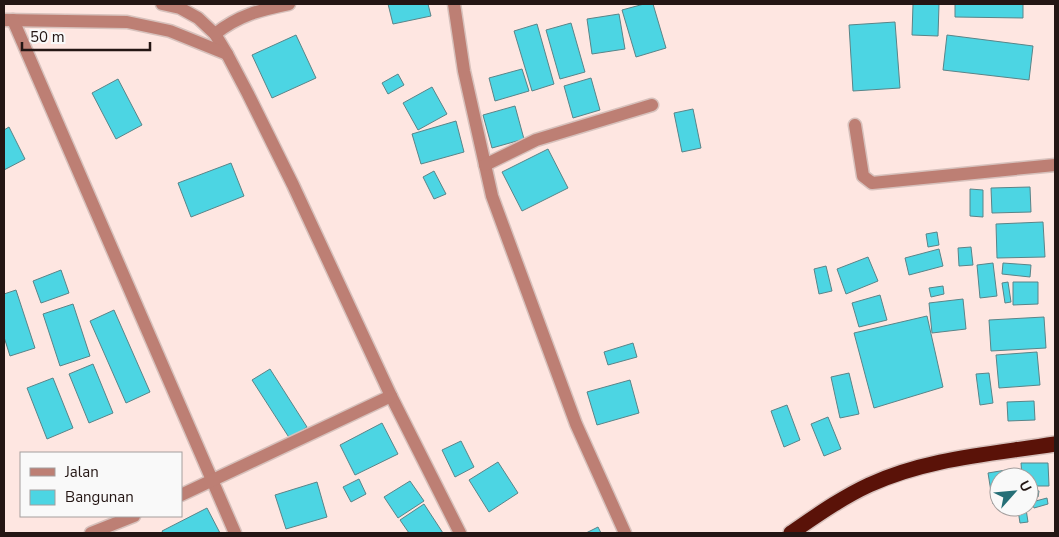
<svg xmlns="http://www.w3.org/2000/svg" width="1059" height="537" viewBox="0 0 1059 537" font-family="'Nunito Sans',sans-serif">
<style>
.building{fill:#4cd5e3;stroke:#5a8488}
.lines{fill:none;stroke-linecap:round;stroke-linejoin:round}
.street-casing{stroke:#d7c1bc;stroke-width:15}
.highway-casing{stroke:#d7c1bc;stroke-width:18}
.street{stroke:#bd7f74;stroke-width:12}
.highway{stroke:#5a1208;stroke-width:15}
</style>
<rect width="100%" height="100%" fill="#fee6e1"/>
<!-- building -->
<g class="building">
<polygon points="388,4 428,4 431,16 393,24"/>
<polygon points="644,4 653,4 666,48 636,57 622,10"/>
<polygon points="913,4 939,4 938,36 912,35"/>
<polygon points="955,4 1023,4 1023,18 955,17"/>
<polygon points="619,14 625,49 592,54 587,19"/>
<polygon points="895,22 900,88 853,91 849,25"/>
<polygon points="571,23 585,72 560,79 546,30"/>
<polygon points="537,24 554,84 532,91 514,31"/>
<polygon points="296,35 316,78 272,98 252,55"/>
<polygon points="947,35 1033,46 1029,80 943,70"/>
<polygon points="522,69 529,91 495,101 489,78"/>
<polygon points="398,74 404,85 388,94 382,83"/>
<polygon points="591,78 600,110 573,118 564,86"/>
<polygon points="118,79 142,125 116,139 92,93"/>
<polygon points="432,87 447,114 418,130 403,103"/>
<polygon points="515,106 524,139 492,148 483,115"/>
<polygon points="693,109 701,148 682,152 674,113"/>
<polygon points="456,121 464,152 421,164 412,134"/>
<polygon points="9,127 25,159 4,170 4,130"/>
<polygon points="548,149 568,188 522,211 502,172"/>
<polygon points="231,163 244,196 191,217 178,183"/>
<polygon points="434,171 446,194 434,199 423,177"/>
<polygon points="1030,187 1031,212 992,213 991,188"/>
<polygon points="970,189 983,190 983,217 970,216"/>
<polygon points="1043,222 1045,257 997,258 996,224"/>
<polygon points="937,232 939,245 928,247 926,234"/>
<polygon points="971,247 973,265 959,266 958,248"/>
<polygon points="939,249 943,266 909,275 905,258"/>
<polygon points="868,257 878,281 846,294 837,269"/>
<polygon points="993,263 997,296 980,298 977,265"/>
<polygon points="1003,263 1031,265 1030,277 1002,274"/>
<polygon points="826,266 832,291 819,294 814,269"/>
<polygon points="61,270 69,293 41,303 33,281"/>
<polygon points="1008,282 1011,302 1005,303 1002,283"/>
<polygon points="1013,282 1038,282 1038,304 1013,305"/>
<polygon points="943,286 944,294 931,297 929,288"/>
<polygon points="16,290 35,348 10,356 4,337 4,294"/>
<polygon points="880,295 887,320 859,327 852,303"/>
<polygon points="963,299 966,329 932,333 929,303"/>
<polygon points="73,304 90,356 60,366 43,314"/>
<polygon points="114,310 150,392 126,403 90,321"/>
<polygon points="927,316 943,387 874,408 854,333"/>
<polygon points="1044,317 1046,348 991,351 989,320"/>
<polygon points="633,343 637,357 608,365 604,352"/>
<polygon points="1037,352 1040,385 999,388 996,355"/>
<polygon points="93,364 113,413 89,423 69,374"/>
<polygon points="270,369 307,427 290,439 252,380"/>
<polygon points="849,373 859,414 840,418 831,377"/>
<polygon points="989,373 993,403 980,405 976,374"/>
<polygon points="53,378 73,428 47,439 27,388"/>
<polygon points="630,380 639,413 597,425 587,392"/>
<polygon points="1034,401 1035,420 1008,421 1007,402"/>
<polygon points="787,405 800,440 784,447 771,411"/>
<polygon points="828,417 841,449 824,456 811,424"/>
<polygon points="382,423 398,454 355,475 340,445"/>
<polygon points="461,441 474,467 455,477 442,450"/>
<polygon points="498,462 518,493 489,512 469,480"/>
<polygon points="1021,463 1048,463 1049,486 1029,486 1029,477 1022,477"/>
<polygon points="1006,470 1007,477 999,477 999,502 993,504 988,473"/>
<polygon points="359,479 366,494 351,502 343,487"/>
<polygon points="410,481 424,501 398,518 384,497"/>
<polygon points="317,482 327,517 286,529 275,495"/>
<polygon points="1030,489 1039,491 1038,497 1029,495"/>
<polygon points="1047,498 1048,504 1034,508 1032,502"/>
<polygon points="424,504 443,533 409,533 400,520"/>
<polygon points="207,508 220,533 163,533 162,531"/>
<polygon points="1026,509 1028,522 1020,523 1018,510"/>
<polygon points="598,527 601,533 586,533"/>
</g>
<g class="lines">
<defs>
<g id="street">
<polyline points="162,4 180,8 198,18 215,34 227,54 248,94 293,185 391,396 460,533"/>
<polyline points="454,4 464,71 492,196 576,424 625,533"/>
<polyline points="4,20 127,22 170,31 227,54"/>
<polyline points="13,20 235,533"/>
<path d="M215,34C239,15 260,10 289,4"/>
<polyline points="855,125 863,176 872,183 1055,165"/>
<polyline points="485,165 536,140 652,105"/>
<polyline points="181,495 391,396"/>
<polyline points="91,533 134,516"/>
</g>
<path id="highway" d="M791,533C816,516 841,498 869,485C927,458 993,454 1055,444"/>
</defs>
<!-- street casing -->
<use href="#street" class="street-casing"/>
<!-- highway casing -->
<use href="#highway" class="highway-casing"/>
<!-- street -->
<use href="#street" class="street"/>
<!-- highway -->
<use href="#highway" class="highway"/>
</g>
<!-- border -->
<rect width="1059" height="537" fill="none" stroke="#241614" stroke-width="10"/>
<!-- legend -->
<rect x="20" y="452" width="162" height="65" fill="#f9f9f9" stroke="#a49e9d"/>
<rect x="30" y="468" width="25" height="8" fill="#bd7f74" stroke="#a49e9d"/>
<text x="65" y="477" font-size="15" fill="#241614">Jalan</text>
<rect x="30" y="490" width="25" height="15" fill="#4cd5e3" stroke="#a49e9d"/>
<text x="65" y="502" font-size="15" fill="#241614">Bangunan</text>
<!-- north arrow -->
<g transform="translate(1014 492) rotate(63)"><circle r="24" fill="#f9f9f9" stroke="#a49e9d"/>
<path d="M0-4L9 19L0 12L-9 19Z" fill="#256f77"/>
<text y="-8" font-size="14" font-weight="bold" text-anchor="middle" fill="#241614">U</text>
</g>
<!-- scale -->
<path d="M22 42v8h128v-8" fill="none" stroke="#241614" stroke-width="2.5"/>
<text x="30" y="42" font-size="15" fill="#241614" stroke="#f9f9f9" stroke-width="4" paint-order="stroke">50 m</text>
</svg>
